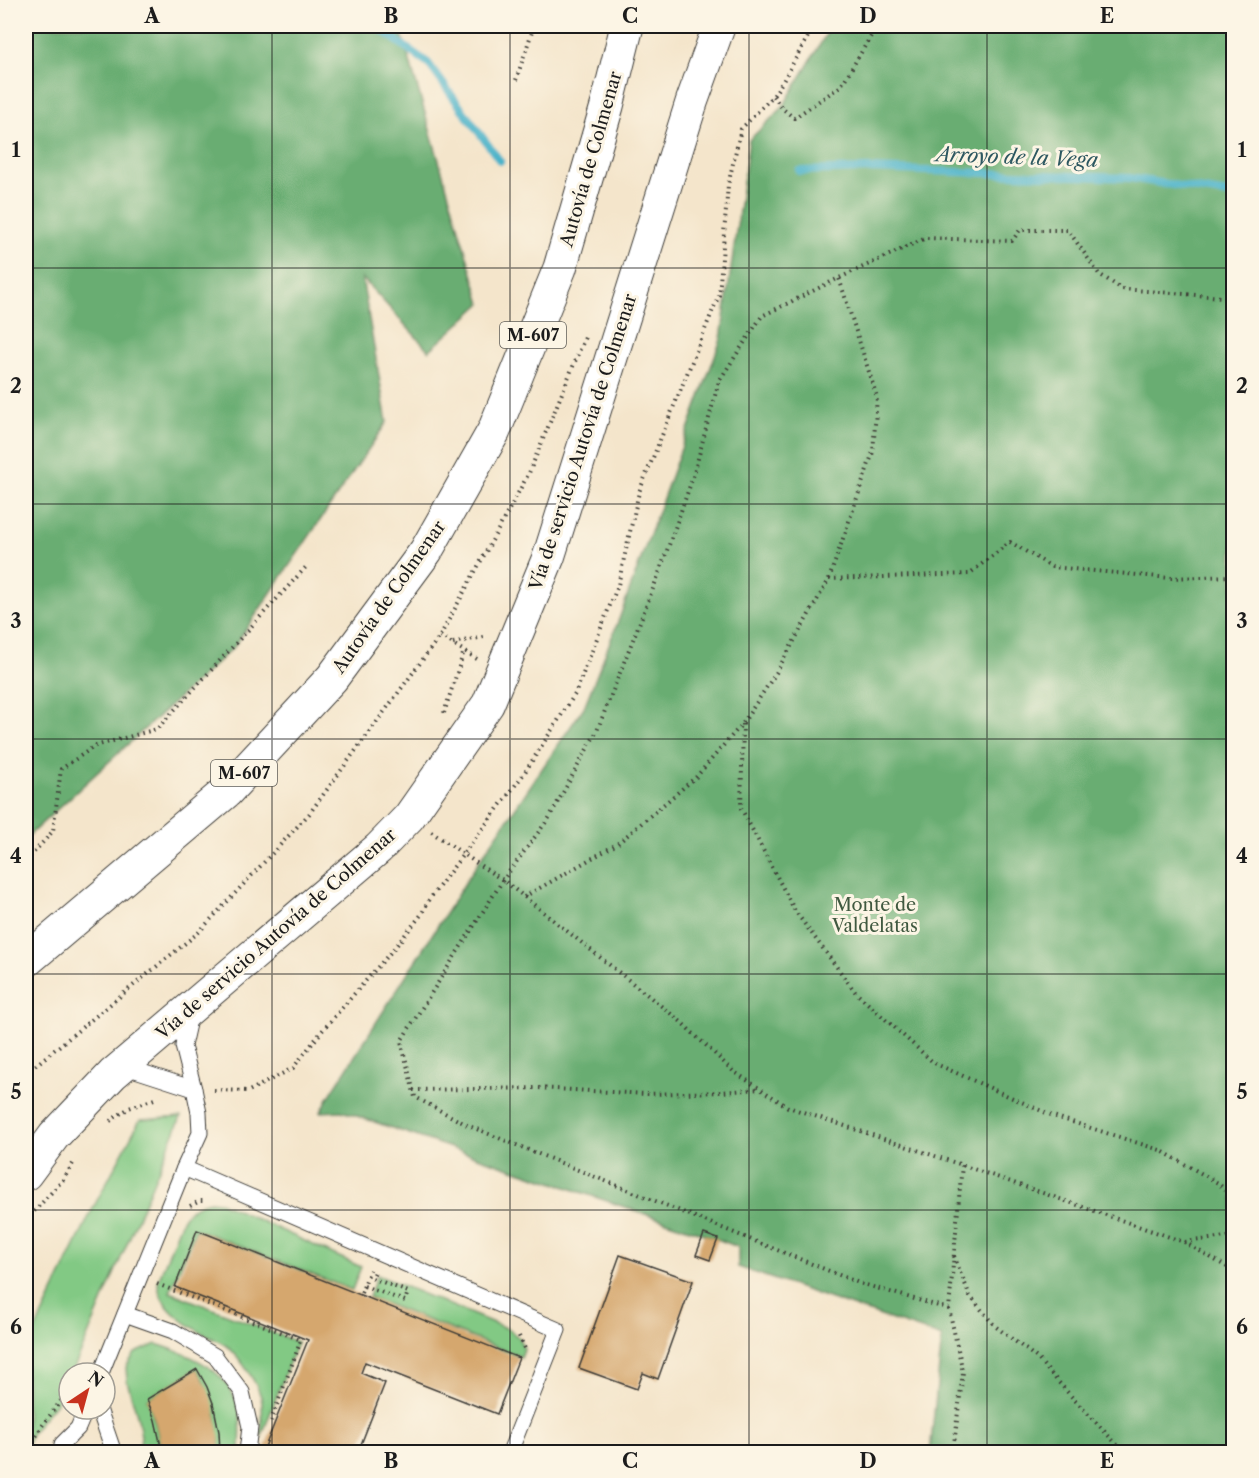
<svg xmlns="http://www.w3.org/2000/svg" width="1259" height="1478" viewBox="0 0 1259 1478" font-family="'Libre Caslon Text',serif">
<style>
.green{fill:#82c984;stroke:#4f7250;stroke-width:1.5}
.forest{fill:#69ad72;stroke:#426447;stroke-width:1.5}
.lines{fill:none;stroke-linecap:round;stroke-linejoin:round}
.stream{stroke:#4ab2c9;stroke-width:8}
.building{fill:#d5a76e}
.lane-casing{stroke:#3c3a36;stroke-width:17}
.street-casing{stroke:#3c3a36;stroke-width:34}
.highway-casing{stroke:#3c3a36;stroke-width:35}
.path{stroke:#3c3a36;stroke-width:4;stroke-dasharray:1.5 4.5;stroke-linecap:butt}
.lane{stroke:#fff;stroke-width:15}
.street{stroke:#fff;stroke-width:32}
.highway{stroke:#fff;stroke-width:33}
.grid{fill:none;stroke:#1c1c1c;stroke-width:1.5;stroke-opacity:0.55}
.labels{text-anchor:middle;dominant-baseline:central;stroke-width:6;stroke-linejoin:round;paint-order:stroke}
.shield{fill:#fcf5e5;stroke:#5f5d58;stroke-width:1.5}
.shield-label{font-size:16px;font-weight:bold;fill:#1c1c1c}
.street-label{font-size:18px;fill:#1c1c1c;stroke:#fcf5e5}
.park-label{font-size:18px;fill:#405940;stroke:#fcf5e5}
.water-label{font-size:20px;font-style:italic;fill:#2e5861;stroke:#fcf5e5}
.neatline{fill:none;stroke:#1c1c1c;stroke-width:2}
.grid-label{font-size:20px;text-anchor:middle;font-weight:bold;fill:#1c1c1c}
</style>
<rect width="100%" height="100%" fill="#fcf5e5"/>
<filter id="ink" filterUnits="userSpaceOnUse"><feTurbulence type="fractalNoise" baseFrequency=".0167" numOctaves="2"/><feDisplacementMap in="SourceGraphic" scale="12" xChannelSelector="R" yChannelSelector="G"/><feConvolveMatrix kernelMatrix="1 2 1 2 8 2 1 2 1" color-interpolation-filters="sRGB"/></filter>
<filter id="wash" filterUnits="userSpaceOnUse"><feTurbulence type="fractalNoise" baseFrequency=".008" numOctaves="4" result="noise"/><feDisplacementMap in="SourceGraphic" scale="24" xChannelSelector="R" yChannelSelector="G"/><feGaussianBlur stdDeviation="1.35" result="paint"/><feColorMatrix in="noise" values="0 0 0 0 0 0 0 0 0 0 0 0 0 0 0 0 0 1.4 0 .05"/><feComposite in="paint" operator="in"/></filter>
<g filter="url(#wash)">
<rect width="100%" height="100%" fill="#f4e5cb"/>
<!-- green -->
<g class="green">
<path d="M181,1117L72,1373H69C69,1403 29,1421 26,1451V1349L92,1210L140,1120Z"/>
<path d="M210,1201L220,1202L361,1267L352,1290L196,1229L170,1292L297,1342L261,1438C261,1425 264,1409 261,1397C256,1381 240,1358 228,1347C221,1342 211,1338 204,1334C184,1323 157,1306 158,1281L182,1220C189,1208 197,1204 210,1201Z"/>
<polygon points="377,1275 508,1329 518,1337 524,1349 521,1357 369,1297"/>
<path d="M156,1344C192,1355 229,1370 239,1410C242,1423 240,1439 240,1452H220C218,1421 213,1397 197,1369L147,1399C154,1416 160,1433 160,1452H139L141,1436L138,1418L127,1381L126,1367L135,1353Z"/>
</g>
<!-- forest -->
<g class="forest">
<polygon points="26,26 407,26 401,31 481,304 429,351 362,278 387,422 234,647 26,838 26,225 27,224"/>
<polygon points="831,26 1233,26 1233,1452 930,1452 942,1337 738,1267 738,1247 704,1234 342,1111 321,1112 328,1098 477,864 584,707 619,619 721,339 749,140 782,108"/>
</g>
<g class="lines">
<!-- stream -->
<g class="stream">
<polyline points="376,26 428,63 500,161"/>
<polyline points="799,171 868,169 1130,178 1234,195"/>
</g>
</g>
<g id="blocks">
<!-- building -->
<g class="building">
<polygon points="197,1230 519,1358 497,1414 365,1362 361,1373 385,1383 358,1452 263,1452 308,1340 175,1287"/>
<polygon points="704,1234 718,1239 710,1260 696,1255"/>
<polygon points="620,1255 693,1281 658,1379 643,1373 637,1389 579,1368"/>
<polygon points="197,1369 207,1387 213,1403 219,1432 220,1452 160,1452 160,1442 155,1420 147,1399"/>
</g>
</g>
</g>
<g filter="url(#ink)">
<use href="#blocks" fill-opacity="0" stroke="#3c3a36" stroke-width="1.5"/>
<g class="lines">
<defs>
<g id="lane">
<polyline points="123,1066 194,1089"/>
<polyline points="184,1168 200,1133 199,1113 194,1089 183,1046 190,1015"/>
<polyline points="125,1314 173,1331 215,1356 242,1392 250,1427 247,1452"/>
<polyline points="101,1373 184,1168 558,1330 510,1452"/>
<polyline points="99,1409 112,1447 112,1452"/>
<polyline points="62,1452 62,1444 78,1428 86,1409"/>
</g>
<polyline id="street" points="26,1174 54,1136 113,1074 379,848 409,817 488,704 549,556 692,101 719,26"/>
<polyline id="highway" points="26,961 226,792 332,678 426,551 494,431 560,268 607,106 627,26"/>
</defs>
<!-- lane casing -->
<use href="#lane" class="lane-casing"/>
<!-- street casing -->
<use href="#street" class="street-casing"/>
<!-- highway casing -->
<use href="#highway" class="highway-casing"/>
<!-- path -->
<g class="path">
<polyline points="516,80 534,26"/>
<polyline points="773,96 782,108 794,118 841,86 877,26"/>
<polyline points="829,579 969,574 1010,542 1052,567 1170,578 1234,576"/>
<polyline points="440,636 477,659"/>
<polyline points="453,643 484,637"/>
<polyline points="444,713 464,651"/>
<polyline points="743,724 741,808 795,911 856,993 934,1063 1053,1116 1160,1150 1218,1183 1234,1199"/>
<path d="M431,832C456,848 478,865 503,880L680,1021L733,1071L788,1107L962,1165L1184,1242L1234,1271"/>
<polyline points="26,861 53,831 61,769 95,746 157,729 306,567"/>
<polyline points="524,897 617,844 696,777 743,723 776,673 829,579 873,452 877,397 839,278"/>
<polyline points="26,1073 199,932 309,814 440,636 529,473 586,335"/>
<polyline points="214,1090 249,1091 293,1068 322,1031 396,946 421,915 429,900 446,877 523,775 575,694 618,585 639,492 719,295 728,185 741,129 773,96 783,81 814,26"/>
<polyline points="413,1090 537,1088 647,1094 721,1092 760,1089"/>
<polyline points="110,1121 129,1108 157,1098"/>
<polyline points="190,1206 200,1201 205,1201"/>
<polyline points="26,1220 63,1180 74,1162"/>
<polyline points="1185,1242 1234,1236"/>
<polyline points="954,1256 970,1296 995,1326 1037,1358 1070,1395 1124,1452"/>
<polyline points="157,1284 301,1340 271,1421"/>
<polyline points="364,1286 405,1301 408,1292 372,1278 375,1272"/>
<polyline points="361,1293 370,1270"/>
<polyline points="949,1309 859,1283 469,1126 415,1097 401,1041 503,880 549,818 597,731 658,576 693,477 719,381 762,316 839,278 926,238 1012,241 1020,230 1068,230 1099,274 1122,289 1234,298"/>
<polyline points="519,1336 526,1351"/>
<polyline points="30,1452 29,1449 42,1426 69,1390"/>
<polyline points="953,1452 963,1372 949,1309 962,1165"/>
</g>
<!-- lane -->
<use href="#lane" class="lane"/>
<!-- street -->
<use href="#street" class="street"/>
<!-- highway -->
<use href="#highway" class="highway"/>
</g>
</g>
<!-- grid -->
<path class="grid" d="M272,26V1452M510,26V1452M749,26V1452M987,26V1452M26,268H1234M26,504H1234M26,739H1234M26,974H1234M26,1210H1234"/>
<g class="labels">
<!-- shield labels -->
<g class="shield">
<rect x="500" y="322" width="66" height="26" rx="4.5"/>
<rect x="211" y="760" width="66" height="26" rx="4.5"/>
</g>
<g class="shield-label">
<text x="533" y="335">M-607</text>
<text x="244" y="773">M-607</text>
</g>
<!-- street labels -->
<g class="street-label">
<text transform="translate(591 159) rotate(-74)">Autovía de Colmenar</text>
<text transform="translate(583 442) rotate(-72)">Vía de servicio Autovía de Colmenar</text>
<text transform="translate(389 597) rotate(-55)">Autovía de Colmenar</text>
<text transform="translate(276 934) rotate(-41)">Vía de servicio Autovía de Colmenar</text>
</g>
<!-- park labels -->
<g class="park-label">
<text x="875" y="905">Monte de<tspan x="875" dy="21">Valdelatas</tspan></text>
</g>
<!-- water labels -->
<g class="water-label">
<text transform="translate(1017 157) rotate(2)">Arroyo de la Vega</text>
</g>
</g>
<!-- margin -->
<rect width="1259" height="1478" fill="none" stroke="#fcf5e5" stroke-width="66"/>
<!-- north arrow -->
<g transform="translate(87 1391) rotate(36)"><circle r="28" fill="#fcf5e5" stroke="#a29e95" stroke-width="1.5"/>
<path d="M0-4.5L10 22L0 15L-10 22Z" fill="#c8321e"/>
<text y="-9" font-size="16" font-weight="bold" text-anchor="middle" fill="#1c1c1c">N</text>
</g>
<rect x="33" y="33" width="1193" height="1412" class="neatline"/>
<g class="grid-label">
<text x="152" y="23">A</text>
<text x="391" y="23">B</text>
<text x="630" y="23">C</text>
<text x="868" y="23">D</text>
<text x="1107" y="23">E</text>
<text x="16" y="157">1</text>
<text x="1242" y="157">1</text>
<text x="16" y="393">2</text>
<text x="1242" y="393">2</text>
<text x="16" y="628">3</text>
<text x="1242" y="628">3</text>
<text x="16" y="863">4</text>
<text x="1242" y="863">4</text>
<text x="16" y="1099">5</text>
<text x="1242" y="1099">5</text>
<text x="16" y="1334">6</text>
<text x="1242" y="1334">6</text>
<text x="152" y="1468">A</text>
<text x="391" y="1468">B</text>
<text x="630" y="1468">C</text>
<text x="868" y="1468">D</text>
<text x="1107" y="1468">E</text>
</g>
</svg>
